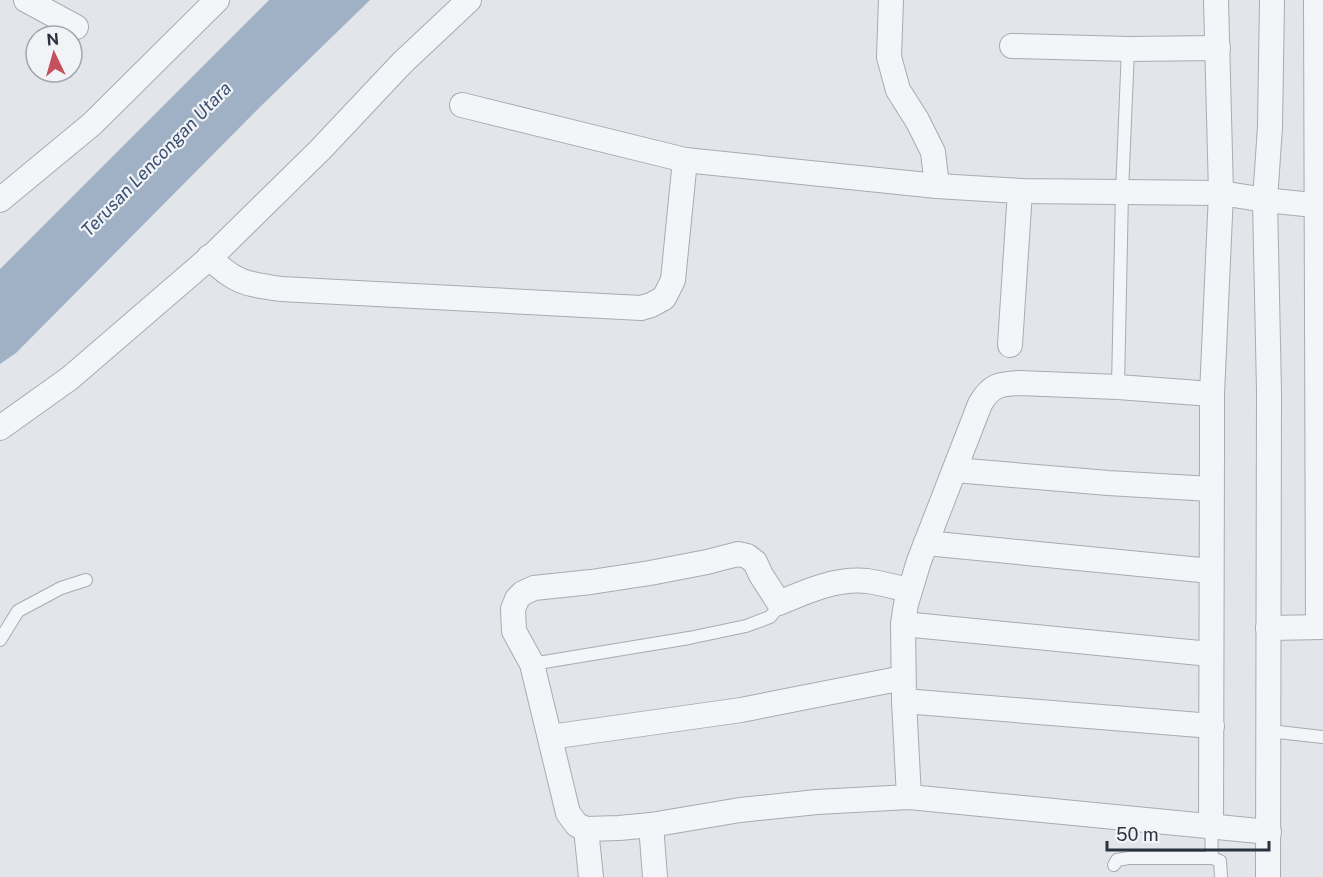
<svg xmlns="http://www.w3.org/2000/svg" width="1323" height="877" viewBox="0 0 1323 877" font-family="'Public Sans',sans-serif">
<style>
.water{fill:#a0b1c6}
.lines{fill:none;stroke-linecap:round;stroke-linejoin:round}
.lane-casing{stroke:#a7acb3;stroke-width:14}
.street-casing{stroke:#a7acb3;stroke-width:26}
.lane{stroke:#f4f5f8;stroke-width:12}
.street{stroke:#f4f5f8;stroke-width:24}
.labels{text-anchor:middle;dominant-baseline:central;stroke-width:4.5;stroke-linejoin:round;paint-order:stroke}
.water-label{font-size:18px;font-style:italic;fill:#394f70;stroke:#f1f3f7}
</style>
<rect width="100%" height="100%" fill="#e2e5e9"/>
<!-- water -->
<polygon class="water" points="269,0 370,0 260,107 16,353 0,364 0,269"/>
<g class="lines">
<defs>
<g id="lane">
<polyline points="1118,387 1122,192 1128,49"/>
<polyline points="0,640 18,611 61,588 86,580"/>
<polyline points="532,664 689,638 746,626 770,617 776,610 779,603"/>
<polyline points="1269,731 1323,737"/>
<polyline points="1211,827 1212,858 1220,861 1221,877"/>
<polyline points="1114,865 1117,860 1129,858 1212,858"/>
</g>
<g id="street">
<polyline points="26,0 76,27"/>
<polyline points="891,0 889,57 898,90 917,120 933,152 937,186"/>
<polyline points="1316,0 1318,627"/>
<polyline points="1012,46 1128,49 1218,48"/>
<polyline points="462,105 685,160"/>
<polyline points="0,200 92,124 217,0"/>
<path d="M209,257C235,283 246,284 281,289L641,308L651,305L664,298L673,280L685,160L937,186L1020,191L1221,193L1265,200L1323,206"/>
<polyline points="1010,345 1020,191"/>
<polyline points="0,428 70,378 214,254 320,150 402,63 469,0"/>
<polyline points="955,470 1108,483 1211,489"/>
<polyline points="926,543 1211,571"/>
<path d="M909,590C895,587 881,583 867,581C836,578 807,591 779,603L761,575L755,562L747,556L738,554L707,562L650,573L591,582L534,588L523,593L517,599L513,609L514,631L532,664L568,813L577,825L586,829L619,828L651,825L740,810L817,802L909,797L1269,832"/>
<polyline points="903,624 1210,654"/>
<polyline points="1268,628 1323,627"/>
<polyline points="904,701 1212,726"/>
<polyline points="550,737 741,710 903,678"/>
<path d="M909,797L904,701L903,624L906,604L919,561L980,404C991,385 999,384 1020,383L1118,387L1212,394"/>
<polyline points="651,825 655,877"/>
<polyline points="1211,827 1212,449 1212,394 1221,193 1216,0"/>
<polyline points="586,829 591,877"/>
<polyline points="1268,877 1269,391 1265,200 1270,127 1272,0"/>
</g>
</defs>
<!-- lane casing -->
<use href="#lane" class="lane-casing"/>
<!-- street casing -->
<use href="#street" class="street-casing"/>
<!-- lane -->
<use href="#lane" class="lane"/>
<!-- street -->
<use href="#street" class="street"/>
</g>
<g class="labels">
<!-- water labels -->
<g class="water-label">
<text transform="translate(156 159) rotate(-46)">Terusan Lencongan Utara</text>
</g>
</g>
<!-- north arrow -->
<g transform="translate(54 54) rotate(355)"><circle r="28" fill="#f1f3f7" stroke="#a2a6ae" stroke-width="1.5"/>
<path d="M0-4.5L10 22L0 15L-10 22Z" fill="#c3525e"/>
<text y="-9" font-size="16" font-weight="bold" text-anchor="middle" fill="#2b3240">N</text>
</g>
<!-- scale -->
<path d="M1107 841v9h162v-9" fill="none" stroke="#2b3240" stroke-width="3"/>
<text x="1116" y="841" font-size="18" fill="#2b3240" stroke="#f1f3f7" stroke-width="4.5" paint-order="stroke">50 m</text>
</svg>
